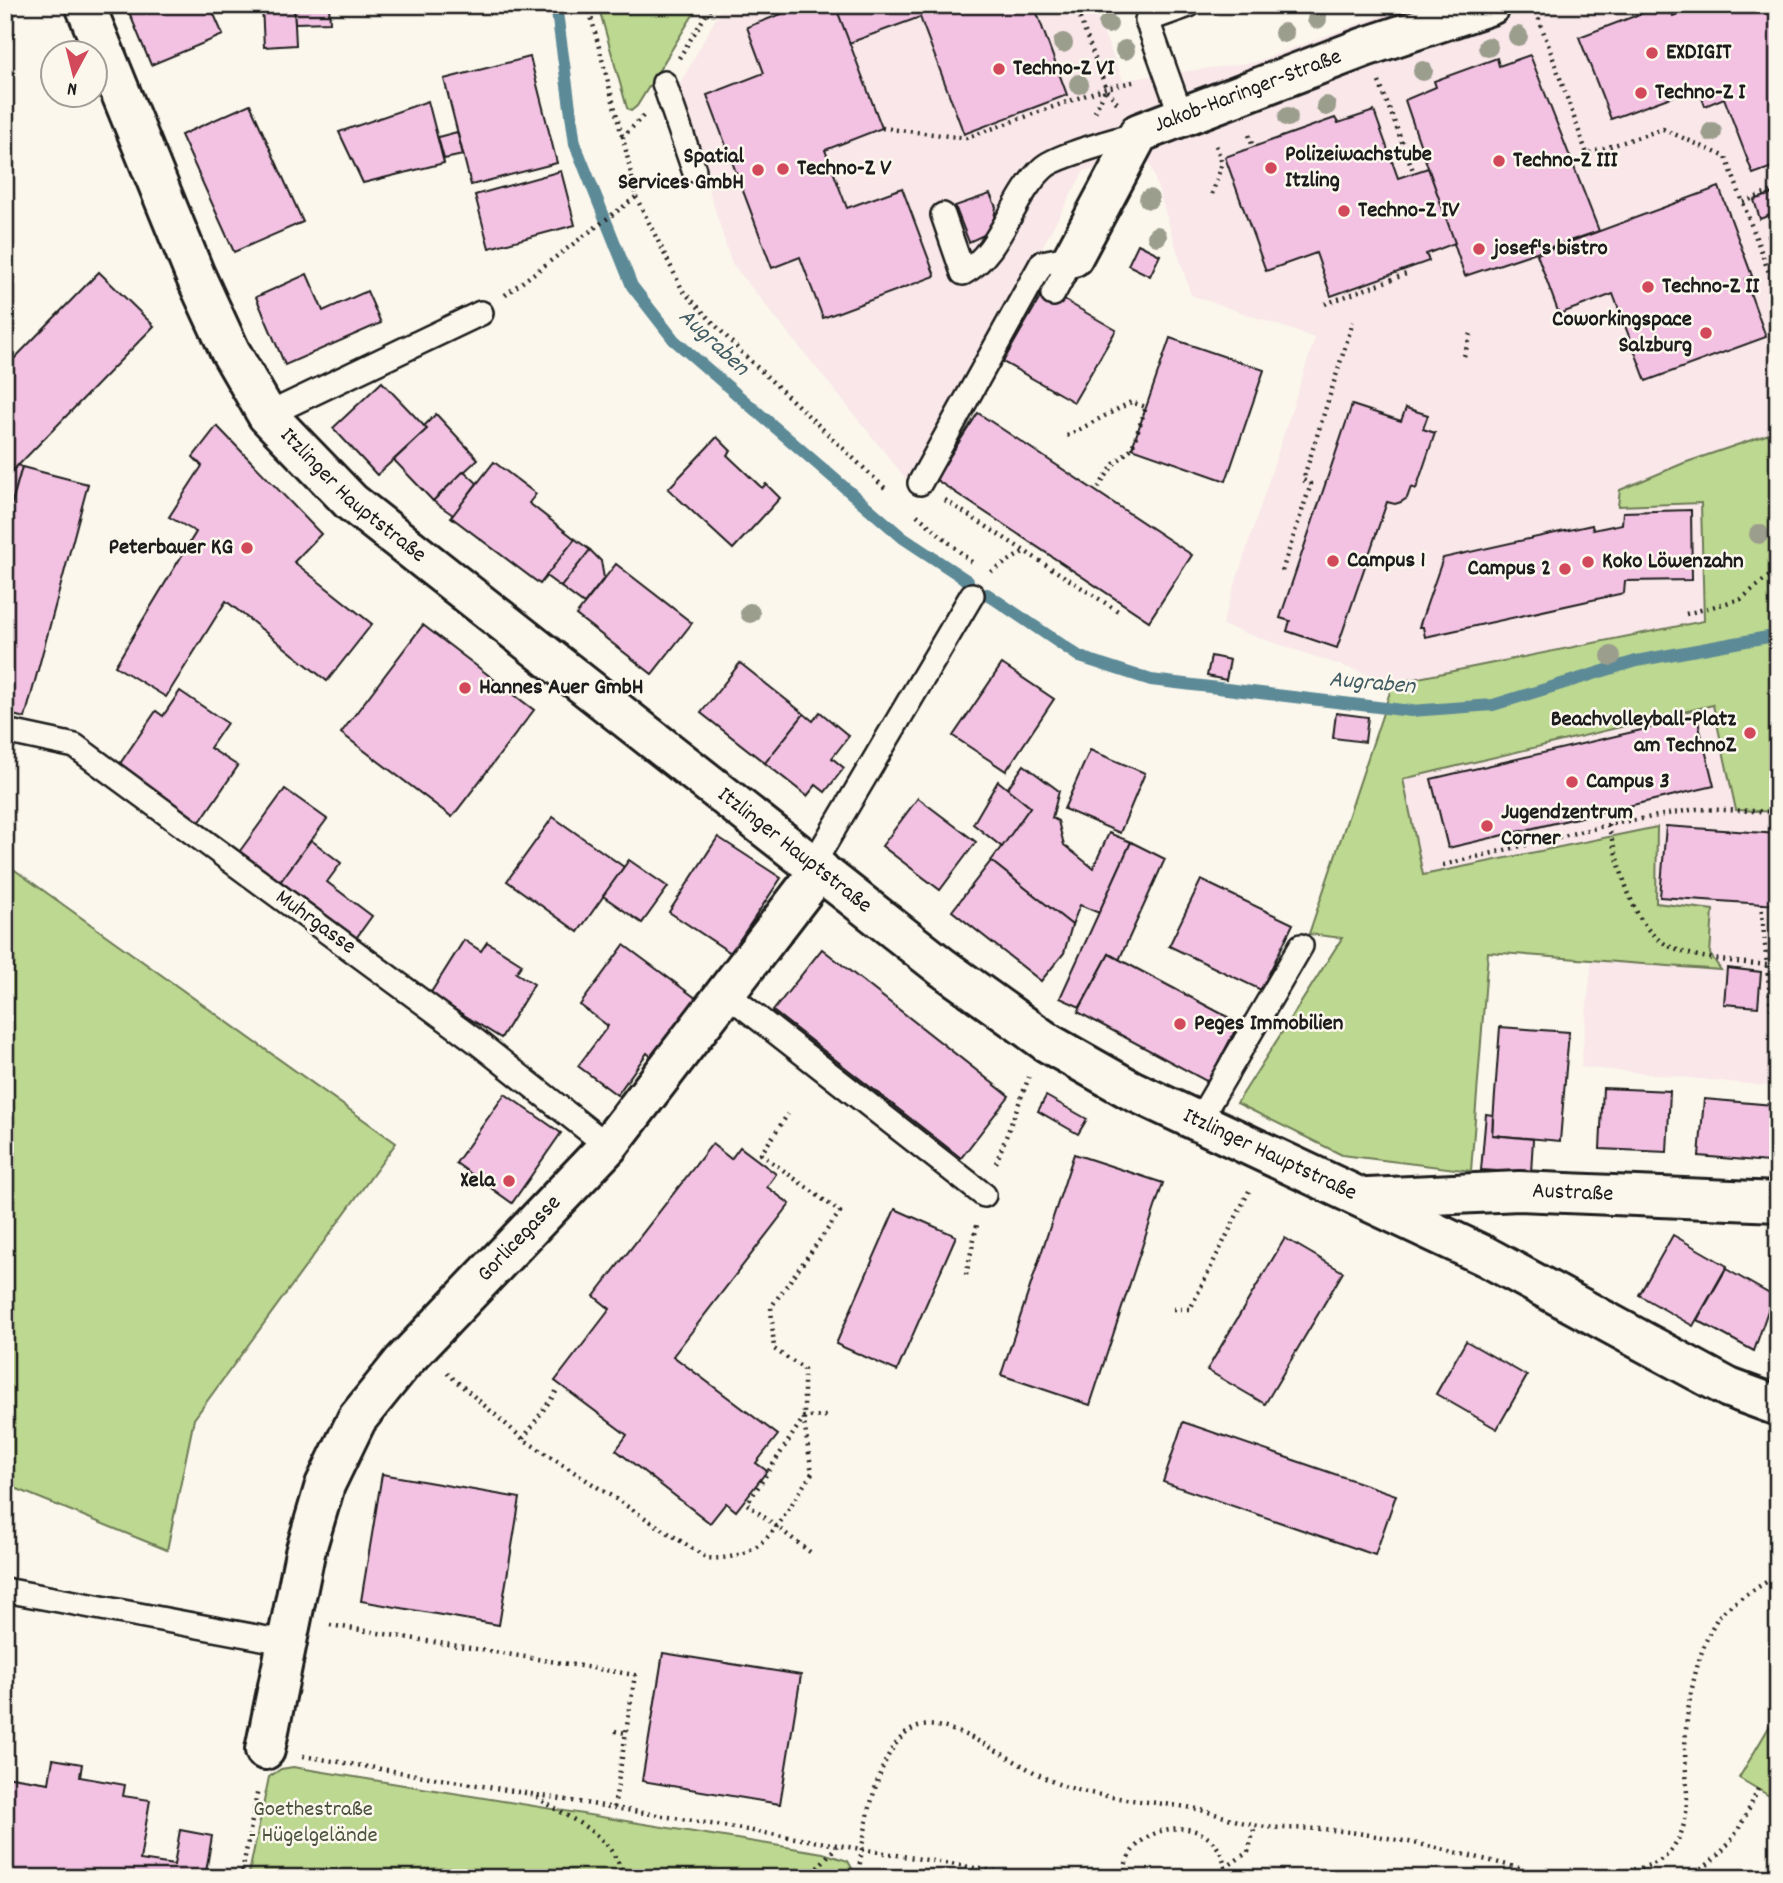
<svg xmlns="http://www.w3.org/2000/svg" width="1783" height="1883" viewBox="0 0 1783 1883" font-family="Dekko,sans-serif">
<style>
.built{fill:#f9e7e9}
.green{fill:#bdd890;stroke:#6c7a56;stroke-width:2}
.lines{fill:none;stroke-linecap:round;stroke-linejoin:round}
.stream{stroke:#5d8a97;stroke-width:12}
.building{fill:#f3c2e3;stroke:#1c1c1c;stroke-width:2}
.lane-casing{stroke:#1c1c1c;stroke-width:28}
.street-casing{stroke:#1c1c1c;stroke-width:44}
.secondary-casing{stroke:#1c1c1c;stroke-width:44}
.path{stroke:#1c1c1c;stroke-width:4.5;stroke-dasharray:2 5;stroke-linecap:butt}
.lane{stroke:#fbf7ec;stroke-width:23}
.street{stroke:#fbf7ec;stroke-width:38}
.secondary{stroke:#fbf7ec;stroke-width:38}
.tree{fill:#9b9d8d}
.poi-dot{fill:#d1495b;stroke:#fbf7ec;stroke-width:2.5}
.labels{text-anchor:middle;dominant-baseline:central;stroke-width:5;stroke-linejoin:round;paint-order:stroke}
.poi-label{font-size:23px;font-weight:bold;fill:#1c1c1c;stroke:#fbf7ec;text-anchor:start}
.street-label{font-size:23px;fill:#1c1c1c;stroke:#fbf7ec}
.park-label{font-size:23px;fill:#4c543f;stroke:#fbf7ec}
.water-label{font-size:24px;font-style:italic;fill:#425c64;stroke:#fbf7ec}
</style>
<rect width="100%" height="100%" fill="#fbf7ec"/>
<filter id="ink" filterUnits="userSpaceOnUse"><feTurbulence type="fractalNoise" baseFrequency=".0143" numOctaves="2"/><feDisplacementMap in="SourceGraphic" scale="14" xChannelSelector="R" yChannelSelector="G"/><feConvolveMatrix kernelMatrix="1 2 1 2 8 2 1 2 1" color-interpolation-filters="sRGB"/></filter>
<g filter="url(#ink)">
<!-- built -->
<polygon class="built" points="723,5 1092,5 1123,80 1255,62 1409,5 1778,5 1778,1087 1581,1067 1592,959 1309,934 1393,683 1222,625 1315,338 1191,295 1150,163 1084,171 911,485 731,262 678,88"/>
<!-- green -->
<g class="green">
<polygon points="598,5 699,5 637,106 631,111 627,108"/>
<polygon points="1778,431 1778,812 1736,810 1713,705 1403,779 1423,875 1657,827 1656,903 1713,910 1710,954 1721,970 1488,952 1471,1171 1342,1155 1237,1103 1342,938 1309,934 1393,683 1704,621 1701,503 1618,506 1620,490 1684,463"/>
<polygon points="5,863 396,1143 194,1419 167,1550 5,1484"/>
<polygon points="1778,1712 1778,1801 1739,1778"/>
<polygon points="293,1767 823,1853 848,1861 854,1872 853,1878 248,1878 269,1777 281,1769"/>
</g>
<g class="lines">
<!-- stream -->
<g class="stream">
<polyline points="556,5 575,144 632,286 674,340 903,538 968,581"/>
<polyline points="987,594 1080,657 1151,680 1411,711 1493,705 1636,661 1768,637"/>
</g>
</g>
<!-- building -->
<g class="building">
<polygon points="126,5 210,5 223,35 151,65"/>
<polygon points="262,5 294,5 296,45 264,47"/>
<polygon points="294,5 329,5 330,22 295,23"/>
<polygon points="835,5 1034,5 1067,95 964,134 920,17 849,43"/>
<polygon points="835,5 882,128 825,150 847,208 902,188 935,276 823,318 800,257 772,268 707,95 764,73 747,27 805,5"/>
<polygon points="1664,5 1669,5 1673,16 1701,5 1769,5 1778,9 1778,165 1753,174 1724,98 1705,106 1698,87 1611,119 1579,37"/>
<polygon points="1530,55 1599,231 1465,276 1405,100 1436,87 1434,81 1497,58 1499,66"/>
<polygon points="530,57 557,163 471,185 444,79"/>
<polygon points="428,101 444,163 363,183 339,132"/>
<polygon points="250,104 303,222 234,252 181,135"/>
<polygon points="1374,111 1398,178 1428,168 1455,243 1426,254 1429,261 1331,296 1316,253 1266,271 1225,157 1335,118 1338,123"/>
<polygon points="457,132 463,155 444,159 438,137"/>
<polygon points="561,171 575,225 489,248 475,195"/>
<polygon points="1719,187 1752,276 1745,279 1766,337 1646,381 1613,294 1559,314 1537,254"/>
<polygon points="1778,192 1778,212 1760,219 1754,200"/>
<polygon points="990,194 996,207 994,218 984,235 969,242 955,206"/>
<polygon points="1778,233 1778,265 1768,236"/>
<polygon points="1138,244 1160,255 1150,276 1128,265"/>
<polygon points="99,272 154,326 5,479 5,368"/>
<polygon points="307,274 323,311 367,291 381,323 285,365 256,297"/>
<polygon points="1045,289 1116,330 1074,402 1003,362"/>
<polygon points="1170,338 1264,370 1226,481 1132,448"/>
<polygon points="382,382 427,429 377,475 333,428"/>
<polygon points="1352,405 1401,421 1406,408 1428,415 1423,429 1435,433 1416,489 1411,487 1407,498 1401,502 1395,504 1387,502 1337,648 1287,631 1290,621 1280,618"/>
<polygon points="978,413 1192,555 1149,621 935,479"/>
<polygon points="436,414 478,459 433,501 394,460 427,429 424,426"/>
<polygon points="217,426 321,534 294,562 372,624 327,681 226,601 166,697 115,666 196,532 169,517 202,466 193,457"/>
<polygon points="717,437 731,451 727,455 762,488 766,484 780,498 733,549 668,489"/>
<polygon points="494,462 536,494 529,503 575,539 540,584 451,517"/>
<polygon points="18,465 22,467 5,528 5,479"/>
<polygon points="22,467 88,484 25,718 5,713 5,528"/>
<polygon points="464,471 477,483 453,515 433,501"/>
<polygon points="1691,510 1692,580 1625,581 1624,593 1425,637 1423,627 1419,627 1443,558 1592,525 1593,530 1622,524 1623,512"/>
<polygon points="575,539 590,550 561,587 546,576"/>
<polygon points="590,550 601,561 604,578 584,604 561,587"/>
<polygon points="616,564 692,623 652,674 576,615"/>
<polygon points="423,625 534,710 452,817 341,733"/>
<polygon points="1211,656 1230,660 1226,680 1207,676"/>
<polygon points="740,663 804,714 765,763 701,713"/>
<polygon points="1002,664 1054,699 1006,771 953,736"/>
<polygon points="180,691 227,723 210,748 238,766 199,823 117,768 156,711 163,716"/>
<polygon points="820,712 849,736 832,758 844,768 825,792 816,785 807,796 765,763 804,714 813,721"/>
<polygon points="1336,713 1368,717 1365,742 1333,738"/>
<polygon points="1697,717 1714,786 1448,848 1431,779"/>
<polygon points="1090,750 1145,773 1120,833 1064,809"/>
<polygon points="1024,765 1059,791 1052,818 1058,821 1064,845 1093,868 1109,833 1131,842 1099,913 1080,905 1072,925 991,861 1030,807 1007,789"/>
<polygon points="998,781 1030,807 1002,847 973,824"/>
<polygon points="285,789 327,819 278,885 237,855"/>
<polygon points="918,798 976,842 940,890 882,846"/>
<polygon points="553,817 624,867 578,932 507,881"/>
<polygon points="1666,826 1778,834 1778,905 1660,897"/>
<polygon points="718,837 781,878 731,953 669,912"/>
<polygon points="311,840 341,863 327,882 372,916 354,941 278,885"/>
<polygon points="1131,842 1165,859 1119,960 1109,954 1080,1007 1060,998"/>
<polygon points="629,860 668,887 642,923 603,896"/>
<polygon points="991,861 1072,925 1064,953 1041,981 952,911"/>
<polygon points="1201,880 1293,924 1261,990 1169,946"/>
<polygon points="464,940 481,951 487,942 522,964 516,973 534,984 501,1038 430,994"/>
<polygon points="624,945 697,999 653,1058 647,1053 617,1095 578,1066 608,1026 580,1005"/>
<polygon points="822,949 1009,1096 961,1158 773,1011"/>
<polygon points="1109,954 1239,1023 1208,1082 1078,1012"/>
<polygon points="1727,968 1761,972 1758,1007 1724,1004"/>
<polygon points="1500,1027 1569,1032 1560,1141 1492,1135"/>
<polygon points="1603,1088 1670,1091 1667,1152 1600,1149"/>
<polygon points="505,1094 561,1133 512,1203 456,1163"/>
<polygon points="1046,1096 1087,1119 1078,1134 1038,1111"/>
<polygon points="1704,1099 1773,1105 1768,1162 1699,1156"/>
<polygon points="1486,1114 1493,1115 1492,1135 1533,1139 1531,1173 1481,1170"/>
<polygon points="712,1144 731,1159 740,1147 776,1174 767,1187 790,1204 673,1356 778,1435 756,1463 767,1471 736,1511 726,1503 710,1523 616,1450 627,1435 555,1381 610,1309 594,1296"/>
<polygon points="1074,1154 1163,1183 1090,1405 1001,1375"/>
<polygon points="895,1209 956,1236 897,1371 836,1344"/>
<polygon points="1673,1235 1727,1266 1693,1326 1639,1295"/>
<polygon points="1285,1238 1343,1272 1265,1404 1207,1370"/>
<polygon points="1726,1269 1773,1296 1754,1351 1697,1320"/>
<polygon points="1466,1341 1527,1376 1497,1429 1436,1394"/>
<polygon points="1183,1422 1396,1495 1375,1555 1163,1482"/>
<polygon points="382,1474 520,1498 499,1625 361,1601"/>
<polygon points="663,1653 801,1675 780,1804 642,1781"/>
<polygon points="53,1759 82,1764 80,1777 125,1785 123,1796 150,1800 140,1860 174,1865 180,1830 212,1836 205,1878 5,1878 5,1776 49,1783"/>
</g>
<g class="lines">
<defs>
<g id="lane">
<polyline points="664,83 694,170"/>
<polyline points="1181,115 1147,20 1189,5"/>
<path d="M943,215L963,273C1002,252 1011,198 1043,168C1056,155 1119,140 1139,133"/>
<polyline points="1053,294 1073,257"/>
<polyline points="267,415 481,313"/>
<polyline points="920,483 1042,263 1073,257"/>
<polyline points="5,731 75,746 477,1042 608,1146"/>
<polyline points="813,864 972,595"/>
<polyline points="726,993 984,1195"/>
<polyline points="1198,1122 1301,946"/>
<polyline points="5,1590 289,1643"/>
</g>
<g id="street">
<path id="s1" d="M1073,257L1139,133L1365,47L1491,5"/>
<path id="s2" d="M265,1750L305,1553L325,1485L357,1419L403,1362L608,1146L820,870"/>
</g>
<g id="secondary">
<path id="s3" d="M85,5L195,275L230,351L267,415L351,502L942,967L1048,1043L1131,1090L1485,1256L1729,1388L1778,1406"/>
<path id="s4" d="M1368,1198L1519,1191L1778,1202"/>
</g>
</defs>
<!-- lane casing -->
<use href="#lane" class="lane-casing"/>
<!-- street casing -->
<use href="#street" class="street-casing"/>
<!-- secondary casing -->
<use href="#secondary" class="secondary-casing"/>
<!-- path -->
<g class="path">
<polyline points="588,5 622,136"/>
<polyline points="1075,5 1106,88 1117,103"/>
<polyline points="1534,5 1587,154 1663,129 1726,157 1778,297"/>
<polyline points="679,58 712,5"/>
<polyline points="1379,82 1414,173"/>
<polyline points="1095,112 1106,88"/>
<polyline points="882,128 966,138 1106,88 1137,81"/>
<polyline points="1249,135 1253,147"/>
<polyline points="1212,194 1222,163 1216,145"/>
<polyline points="636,197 683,291 740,351 888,491"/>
<polyline points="1743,202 1778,189"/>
<polyline points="1770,225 1778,223"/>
<polyline points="505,295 636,197 623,137 643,116"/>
<polyline points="1325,304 1409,273"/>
<polyline points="1464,356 1472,330"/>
<polyline points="1067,436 1131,402 1146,407 1132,448 1114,464 1096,491"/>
<polyline points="945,500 1121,613"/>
<polyline points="917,515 974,564"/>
<polyline points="1282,571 1311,484 1303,480 1353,322"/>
<polyline points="991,572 1025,551"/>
<polyline points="1686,614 1741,599 1778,569"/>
<path d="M1608,825C1642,952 1649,954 1778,966"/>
<polyline points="1443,865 1608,825 1696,809 1778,812"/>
<polyline points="1761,903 1771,1008 1778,1022"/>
<polyline points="996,1163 1029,1077"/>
<polyline points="966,1275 977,1225"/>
<polyline points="1173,1309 1190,1309 1249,1191"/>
<polyline points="1770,1362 1778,1338"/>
<path d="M447,1373L523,1439L707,1558C768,1562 781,1517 812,1473L804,1422V1369L774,1349L771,1307L840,1212L761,1154L788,1114"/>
<polyline points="523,1439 558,1389"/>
<polyline points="810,1552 747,1504 804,1417 828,1416"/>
<polyline points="330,1625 635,1675 614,1808"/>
<polyline points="615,1731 626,1733"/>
<polyline points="303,1756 1035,1878"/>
<path d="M537,1797C560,1814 586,1823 606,1844C616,1854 619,1871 633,1878"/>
<polyline points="1225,1868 1248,1852 1255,1826"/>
<polyline points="241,1878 258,1789"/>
<polyline points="563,1878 570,1875 600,1878"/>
<polyline points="618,1878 626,1874"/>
<polyline points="808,1878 837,1846"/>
<path d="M858,1878C863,1839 875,1740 918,1727C956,1715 1028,1776 1067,1787C1108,1799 1146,1801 1187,1807C1210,1811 1231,1820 1253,1825C1279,1830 1306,1827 1332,1830C1409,1838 1485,1860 1560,1878"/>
<path d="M1124,1878C1123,1827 1202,1808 1222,1856C1225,1863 1225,1871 1227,1878"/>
<path d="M1585,1878C1610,1872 1653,1872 1670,1852C1695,1822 1685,1782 1685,1748C1686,1708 1696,1653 1717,1619C1723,1608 1766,1581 1778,1576"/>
<path d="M1690,1878C1729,1850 1739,1833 1758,1789"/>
</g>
<!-- lane -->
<use href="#lane" class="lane"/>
<!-- street -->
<use href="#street" class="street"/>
<!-- secondary -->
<use href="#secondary" class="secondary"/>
</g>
<!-- trees -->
<g class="tree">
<circle cx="1317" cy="19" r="10"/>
<circle cx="1108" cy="24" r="10"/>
<circle cx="1284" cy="33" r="10"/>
<circle cx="1518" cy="36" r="10"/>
<circle cx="1063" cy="43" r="10"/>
<circle cx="1488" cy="47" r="10"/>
<circle cx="1125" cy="50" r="10"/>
<circle cx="1423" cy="71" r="10"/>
<circle cx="1079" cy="84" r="10"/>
<circle cx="1326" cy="106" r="10"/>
<circle cx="1288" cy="117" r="10"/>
<circle cx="1712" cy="132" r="10"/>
<circle cx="1149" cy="199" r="10"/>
<circle cx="1157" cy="236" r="10"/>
<circle cx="1759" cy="534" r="10"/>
<circle cx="750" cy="613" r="10"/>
<circle cx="1611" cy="656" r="10"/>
</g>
</g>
<!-- markers -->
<g class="poi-dot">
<circle cx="1652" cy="53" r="7"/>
<circle cx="999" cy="69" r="7"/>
<circle cx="1641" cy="93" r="7"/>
<circle cx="1499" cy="161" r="7"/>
<circle cx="1271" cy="168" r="7"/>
<circle cx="783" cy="169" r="7"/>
<circle cx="758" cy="170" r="7"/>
<circle cx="1344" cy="211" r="7"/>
<circle cx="1479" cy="249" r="7"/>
<circle cx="1648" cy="287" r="7"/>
<circle cx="1706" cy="333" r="7"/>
<circle cx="247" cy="548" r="7"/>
<circle cx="1333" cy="561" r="7"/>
<circle cx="1588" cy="562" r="7"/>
<circle cx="1565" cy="569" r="7"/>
<circle cx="465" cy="688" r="7"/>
<circle cx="1750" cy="733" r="7"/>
<circle cx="1572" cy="782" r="7"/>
<circle cx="1487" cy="826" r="7"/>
<circle cx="1180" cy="1024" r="7"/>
<circle cx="509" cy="1181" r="7"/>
</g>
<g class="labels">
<!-- poi labels -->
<g class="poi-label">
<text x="1666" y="53">EXDIGIT</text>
<text x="1013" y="69">Techno-Z VI</text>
<text x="1655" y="93">Techno-Z I</text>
<text x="1285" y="155">Polizeiwachstube<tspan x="1285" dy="26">Itzling</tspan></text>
<text x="744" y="157" text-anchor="end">Spatial<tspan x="744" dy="26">Services GmbH</tspan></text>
<text x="1513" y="161">Techno-Z III</text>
<text x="797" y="169">Techno-Z V</text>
<text x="1358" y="211">Techno-Z IV</text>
<text x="1493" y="249">josef's bistro</text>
<text x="1662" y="287">Techno-Z II</text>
<text x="1692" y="320" text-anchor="end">Coworkingspace<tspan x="1692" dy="26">Salzburg</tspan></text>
<text x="233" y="548" text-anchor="end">Peterbauer KG</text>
<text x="1347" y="561">Campus 1</text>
<text x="1602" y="562">Koko Löwenzahn</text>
<text x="1551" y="569" text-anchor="end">Campus 2</text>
<text x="479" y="688">Hannes Auer GmbH</text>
<text x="1736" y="720" text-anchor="end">Beachvolleyball-Platz<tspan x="1736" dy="26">am TechnoZ</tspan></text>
<text x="1586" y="782">Campus 3</text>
<text x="1501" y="813">Jugendzentrum<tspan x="1501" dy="26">Corner</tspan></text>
<text x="1194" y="1024">Peges Immobilien</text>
<text x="495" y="1181" text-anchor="end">Xela</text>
</g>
<!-- street labels -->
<g class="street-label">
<text stroke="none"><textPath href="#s1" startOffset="257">Jakob-Haringer-Straße</textPath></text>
<text stroke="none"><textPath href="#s3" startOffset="567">Itzlinger Hauptstraße</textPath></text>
<text stroke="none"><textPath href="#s3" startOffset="1134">Itzlinger Hauptstraße</textPath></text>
<text transform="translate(315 923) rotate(36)">Muhrgasse</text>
<text stroke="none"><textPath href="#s3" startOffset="1701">Itzlinger Hauptstraße</textPath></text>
<text stroke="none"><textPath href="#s4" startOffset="205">Austraße</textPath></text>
<text stroke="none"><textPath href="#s2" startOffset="588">Gorlicegasse</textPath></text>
</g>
<!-- park labels -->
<g class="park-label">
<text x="313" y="1810">Goethestraße<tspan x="313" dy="26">- Hügelgelände</tspan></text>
</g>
<!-- water labels -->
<g class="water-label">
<text transform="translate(713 343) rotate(43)">Augraben</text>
<text transform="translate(1372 684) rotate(5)">Augraben</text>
</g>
</g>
<!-- margin -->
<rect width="1783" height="1883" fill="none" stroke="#fbf7ec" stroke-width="28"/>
<rect x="14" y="14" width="1755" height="1855" fill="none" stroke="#1c1c1c" stroke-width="2.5" filter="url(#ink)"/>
<!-- north arrow -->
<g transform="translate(74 74) rotate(187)"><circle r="33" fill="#fbf7ec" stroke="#a29f99" stroke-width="2"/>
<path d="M0-5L12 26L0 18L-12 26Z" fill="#d1495b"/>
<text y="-10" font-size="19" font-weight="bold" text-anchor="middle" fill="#1c1c1c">N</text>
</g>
</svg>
